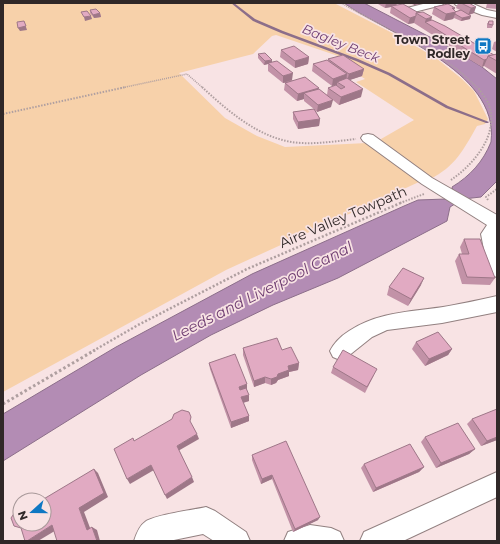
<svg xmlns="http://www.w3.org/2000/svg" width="500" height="544" viewBox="0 0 500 544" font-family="Montserrat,sans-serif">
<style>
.green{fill:#f7d1aa}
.water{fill:#b38cb4;stroke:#8c6e8a}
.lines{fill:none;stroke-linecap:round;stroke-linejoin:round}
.stream{fill:#8c6e8a;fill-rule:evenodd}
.minor-casing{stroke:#928080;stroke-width:2}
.path-far3{stroke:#af9fa0;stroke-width:1.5;stroke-dasharray:1 1;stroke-linecap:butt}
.path-far2{stroke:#af9fa0;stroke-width:2;stroke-dasharray:1.5 1.5;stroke-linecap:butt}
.path-far1{stroke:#af9fa0;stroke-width:2.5;stroke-dasharray:2 2;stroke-linecap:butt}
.path{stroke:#af9fa0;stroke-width:3;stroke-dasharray:2.5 2.5;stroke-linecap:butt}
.minor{fill:#fff;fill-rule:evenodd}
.wall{fill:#c292a7}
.shaded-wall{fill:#9e7788}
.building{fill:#e1aac2;stroke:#9e7788}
.labels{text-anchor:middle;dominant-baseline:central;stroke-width:3.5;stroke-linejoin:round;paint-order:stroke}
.far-poi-label{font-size:12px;font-weight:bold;fill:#302828;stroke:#f8e3e4;text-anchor:end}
.far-water-label{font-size:13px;font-style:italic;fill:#6f3e72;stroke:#f8e3e4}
.street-label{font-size:14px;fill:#302828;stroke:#f8e3e4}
.water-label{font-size:15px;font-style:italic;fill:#6f3e72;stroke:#f8e3e4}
</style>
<rect width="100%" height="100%" fill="#f8e3e4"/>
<!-- green -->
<path class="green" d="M3,3H334L398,36L436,58L462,79L474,91L488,119L485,124L477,126C464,149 455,167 430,179L382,144L381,139L414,120L356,82L365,79L341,63L347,59L276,35L272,36L253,54L179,73L225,118L257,136L285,147L367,143L419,182L226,270L3,392Z"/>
<!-- water -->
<path class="water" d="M344,3H364L451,48L482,67L497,79V181L481,197L463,199L450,207L447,221L338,278L273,305L211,335L141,375L3,461V414L116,347L252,274L404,206L418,200L446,199L454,193L452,187C470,176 483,162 491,142C500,70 385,33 344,3Z"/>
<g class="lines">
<!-- stream -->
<polygon class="stream" points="231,3 234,3 255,19 283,31 358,59 390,73 448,106 489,122 488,123 486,123 446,108 388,75 356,61 281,33 253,21"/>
<defs>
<g id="minor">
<polygon points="427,3 444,3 442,5 410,13 405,10 407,8"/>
<polygon points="454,3 471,3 487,10 497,12 497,18 482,15 456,5"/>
<polygon points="368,134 373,135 432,178 497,215 497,277 491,275 488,270 481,234 487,225 422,184 363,141 361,138 363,135"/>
<path d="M497,296V312L442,323L387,330L372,337L347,357L340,360L333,357L330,351C334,343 341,336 349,331C378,312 409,312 443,307C461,304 479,300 497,296Z"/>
<polygon points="497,472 497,497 403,541 360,541 364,532"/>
<path d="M206,507L215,511L246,532L250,541H214L203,534L169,541H134C136,535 139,526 145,522C153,515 193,510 206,507Z"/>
<polygon points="310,525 331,528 340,532 344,541 284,541 288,532"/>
</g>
</defs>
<!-- minor casing -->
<use href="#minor" class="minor-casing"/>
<!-- path-far3 -->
<g class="path-far3">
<polyline points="341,3 433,53 457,69 478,88"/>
<polyline points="121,88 187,74 203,88"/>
</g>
<!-- path-far2 -->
<g class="path-far2">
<path d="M202,87C229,112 262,141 301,143C319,144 338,141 356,139"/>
<polyline points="3,114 126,87"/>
<path d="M451,180C474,164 499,135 489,105C487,99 481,93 478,87"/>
<polyline points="488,200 486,197 497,189"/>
<polyline points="400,203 424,194"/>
</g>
<!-- path-far1 -->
<polyline class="path-far1" points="93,351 138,325 247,269 403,202"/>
<!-- path -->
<polyline class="path" points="3,404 95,350"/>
<!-- minor -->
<use href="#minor" class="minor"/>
</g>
<!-- wall -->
<g class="wall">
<polygon points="379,3 397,3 396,5 432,20 494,55 497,54 497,74 484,66 482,67 456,51 456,50 414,23 408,24 390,13 391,7 385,8 378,4"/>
<polygon points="410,3 425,3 414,5"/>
<polygon points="458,3 469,3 474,13 469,15 470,19 461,21 454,18 453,19 444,21 432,14 434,7 454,10 455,12 460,10 456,8"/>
<polygon points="487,3 497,3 497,9 486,8"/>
<polygon points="90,10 100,13 101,17 94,18 90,13"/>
<polygon points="497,17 497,24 496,24 496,20"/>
<polygon points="489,21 493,25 492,28 487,28 487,24"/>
<polygon points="497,41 497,52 492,49 494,42"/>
<polygon points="281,50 309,57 308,64 295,68 280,57"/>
<polygon points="258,54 272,62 292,80 318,89 327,95 328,88 336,86 337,85 332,86 312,71 313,64 328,61 328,59 364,69 362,76 349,80 361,97 339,105 328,96 331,107 317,112 315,110 320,119 319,126 298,129 293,119 293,112 314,109 304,101 304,99 297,101 284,90 285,83 283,83 268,71 268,64 264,65 258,58"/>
<polygon points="464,239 495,278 490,285 462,284 455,261 459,254 462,254 460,247"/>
<polygon points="421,285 408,306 387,295 389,287"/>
<polygon points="416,342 452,349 448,355 425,366 412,349"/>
<polygon points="243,348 282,350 299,363 298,370 289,372 289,376 278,380 276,383 271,385 265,383 254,387 243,355"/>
<polygon points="209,363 247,390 249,401 243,403 249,416 249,421 231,428 210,369"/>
<polygon points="333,367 374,375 365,393 331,373"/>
<polygon points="472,419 497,440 481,446 467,424"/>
<polygon points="425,437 475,449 469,454 436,468 421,442"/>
<polygon points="252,455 318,520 293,532 272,479 261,484 252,460"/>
<polygon points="364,464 424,467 419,472 373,492 361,468"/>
</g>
<!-- shaded-wall -->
<g class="shaded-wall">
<polygon points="386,3 397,3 396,7 391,6 391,7 385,8"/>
<polygon points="414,3 425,3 414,5"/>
<polygon points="476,7 474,13 468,15 471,8"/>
<polygon points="452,8 455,8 453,12 456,12 453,19 444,21 446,14"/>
<polygon points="100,13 101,17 94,18 93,15"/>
<polygon points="91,16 92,19 85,21 84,17"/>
<polygon points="416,16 414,23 408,24 410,18"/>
<polygon points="471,16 470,19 461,21 462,18"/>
<polygon points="432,17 430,25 425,22 426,19"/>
<polygon points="24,21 27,30 20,31 18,28"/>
<polygon points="309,57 308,64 295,68 295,61"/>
<polygon points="487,59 484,66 482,67 484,60"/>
<polygon points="272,60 272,63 268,63 268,64 264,65 265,61"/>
<polygon points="364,69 362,76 347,81 349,74"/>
<polygon points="293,73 292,80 283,83 283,76"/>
<polygon points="347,74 346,82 337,82 337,85 332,86 333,79"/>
<polygon points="319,88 318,95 304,93 304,99 297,101 298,94"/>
<polygon points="363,89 361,97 339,105 341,97"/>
<polygon points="333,100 331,107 317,112 318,105"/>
<polygon points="320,119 319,126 298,129 298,122"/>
<polygon points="424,278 421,285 408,306 411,299"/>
<polygon points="452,349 448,355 425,366 429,359"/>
<polygon points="299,363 298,370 289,372 289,376 278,380 276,383 271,385 271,379 278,374 288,366"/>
<polygon points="265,377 265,383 254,387 254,381"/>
<polygon points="247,384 247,390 239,393 239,387"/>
<polygon points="249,395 249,401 242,403 241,397"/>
<polygon points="249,416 249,421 231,428 231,422"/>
<polygon points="197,434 199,439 178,451 177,446"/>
<polygon points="497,437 497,440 481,446 487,441"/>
<polygon points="475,449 469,454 436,468 441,463"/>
<polygon points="151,465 154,470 130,484 127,479"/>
<polygon points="424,467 419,472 373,492 376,488"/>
<polygon points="94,469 98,473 108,497 84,512 92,533 87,530 79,508"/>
<polygon points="272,475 272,479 261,484 262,479"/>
<polygon points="192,477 194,482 167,499 165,495"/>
<polygon points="320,517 318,520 293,532 295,529"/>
<polygon points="52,525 58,529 38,541 27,541"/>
<polygon points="92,527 97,530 100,541 97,541"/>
</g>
<!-- building -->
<g class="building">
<polygon points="461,3 469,3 476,7 471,8"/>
<polygon points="403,4 419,13 416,13 416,16 410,18 391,6"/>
<polygon points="448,4 455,8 452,8 456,12 446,14 434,7"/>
<polygon points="96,9 100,13 93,15 90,10"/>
<polygon points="461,10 471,16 462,18 455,14 455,12"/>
<polygon points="87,11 91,16 84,17 81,12"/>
<polygon points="423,12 432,17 426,19 416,13"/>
<polygon points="432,20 445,26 494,55 488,56 487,59 484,60 458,44 460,44 425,22"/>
<polygon points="24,21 26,26 18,28 17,22"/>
<polygon points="489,21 493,21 493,25 488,24"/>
<polygon points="294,46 309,57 295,61 281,50"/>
<polygon points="265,53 272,60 265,61 258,54"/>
<polygon points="497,54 497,61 488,56"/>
<polygon points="343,55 364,69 349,74 328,59"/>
<polygon points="327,60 347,74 333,79 313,64"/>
<polygon points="277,61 293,73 283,76 268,63"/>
<polygon points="305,77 319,88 298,94 285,83"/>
<polygon points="347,78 363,89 341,97 328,88 336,85 341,89 345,87 337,82"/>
<polygon points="319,89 333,100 318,105 304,93"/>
<polygon points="314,109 320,119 298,122 293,112"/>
<polygon points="464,239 480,239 495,278 467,277 459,254 469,254"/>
<polygon points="403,268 424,278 411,299 389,287"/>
<polygon points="438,332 452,349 429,359 416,342"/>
<polygon points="277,338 282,350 291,347 299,363 288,366 289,370 278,374 277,377 271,379 265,377 254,381 243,348"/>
<polygon points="343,350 377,369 367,387 333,367"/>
<polygon points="235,354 247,384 239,387 240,390 246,388 249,395 241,397 249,416 231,422 209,363"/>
<polygon points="497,409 497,437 487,441 472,419"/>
<polygon points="182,410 189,412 191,417 190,421 197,434 177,446 192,477 165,495 151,465 127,479 114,449 133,438 134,441 172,419 174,414"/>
<polygon points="458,423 475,449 441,463 425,437"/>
<polygon points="286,441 320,517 295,529 272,475 262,479 252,455"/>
<polygon points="410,444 424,467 376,488 364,464"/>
<polygon points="94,469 104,493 79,508 87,530 92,527 97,541 57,541 52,525 27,541 25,541 21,528 14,526 11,518 17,509 20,507 20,524 44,524 44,500 42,500"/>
</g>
<!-- icons -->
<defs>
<symbol id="bus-square" viewBox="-11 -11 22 22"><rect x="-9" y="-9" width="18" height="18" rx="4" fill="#0f78c3" stroke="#f8e3e4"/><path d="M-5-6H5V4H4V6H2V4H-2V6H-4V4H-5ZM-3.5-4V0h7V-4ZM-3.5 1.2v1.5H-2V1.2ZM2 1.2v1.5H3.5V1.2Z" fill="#fff"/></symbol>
</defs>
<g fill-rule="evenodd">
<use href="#bus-square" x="473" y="36" width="20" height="20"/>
</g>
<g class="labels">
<!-- far-poi labels -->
<g class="far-poi-label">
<text x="470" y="39">Town Street<tspan x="470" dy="14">Rodley</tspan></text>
</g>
<!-- far-water labels -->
<g class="far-water-label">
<text transform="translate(341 43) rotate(22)">Bagley Beck</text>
</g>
<!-- street labels -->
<g class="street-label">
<text transform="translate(343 217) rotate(-23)">Aire Valley Towpath</text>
</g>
<!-- water labels -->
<g class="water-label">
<text transform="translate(262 291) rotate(-27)">Leeds and Liverpool Canal</text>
</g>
</g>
<!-- border -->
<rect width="500" height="544" fill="none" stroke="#302828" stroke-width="8"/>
<!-- north arrow -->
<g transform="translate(32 512) rotate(249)"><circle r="19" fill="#f8e3e4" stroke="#a89899"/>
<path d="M0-3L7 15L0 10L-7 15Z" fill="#0f78c3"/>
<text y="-6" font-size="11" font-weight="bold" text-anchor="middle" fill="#302828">N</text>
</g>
</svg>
